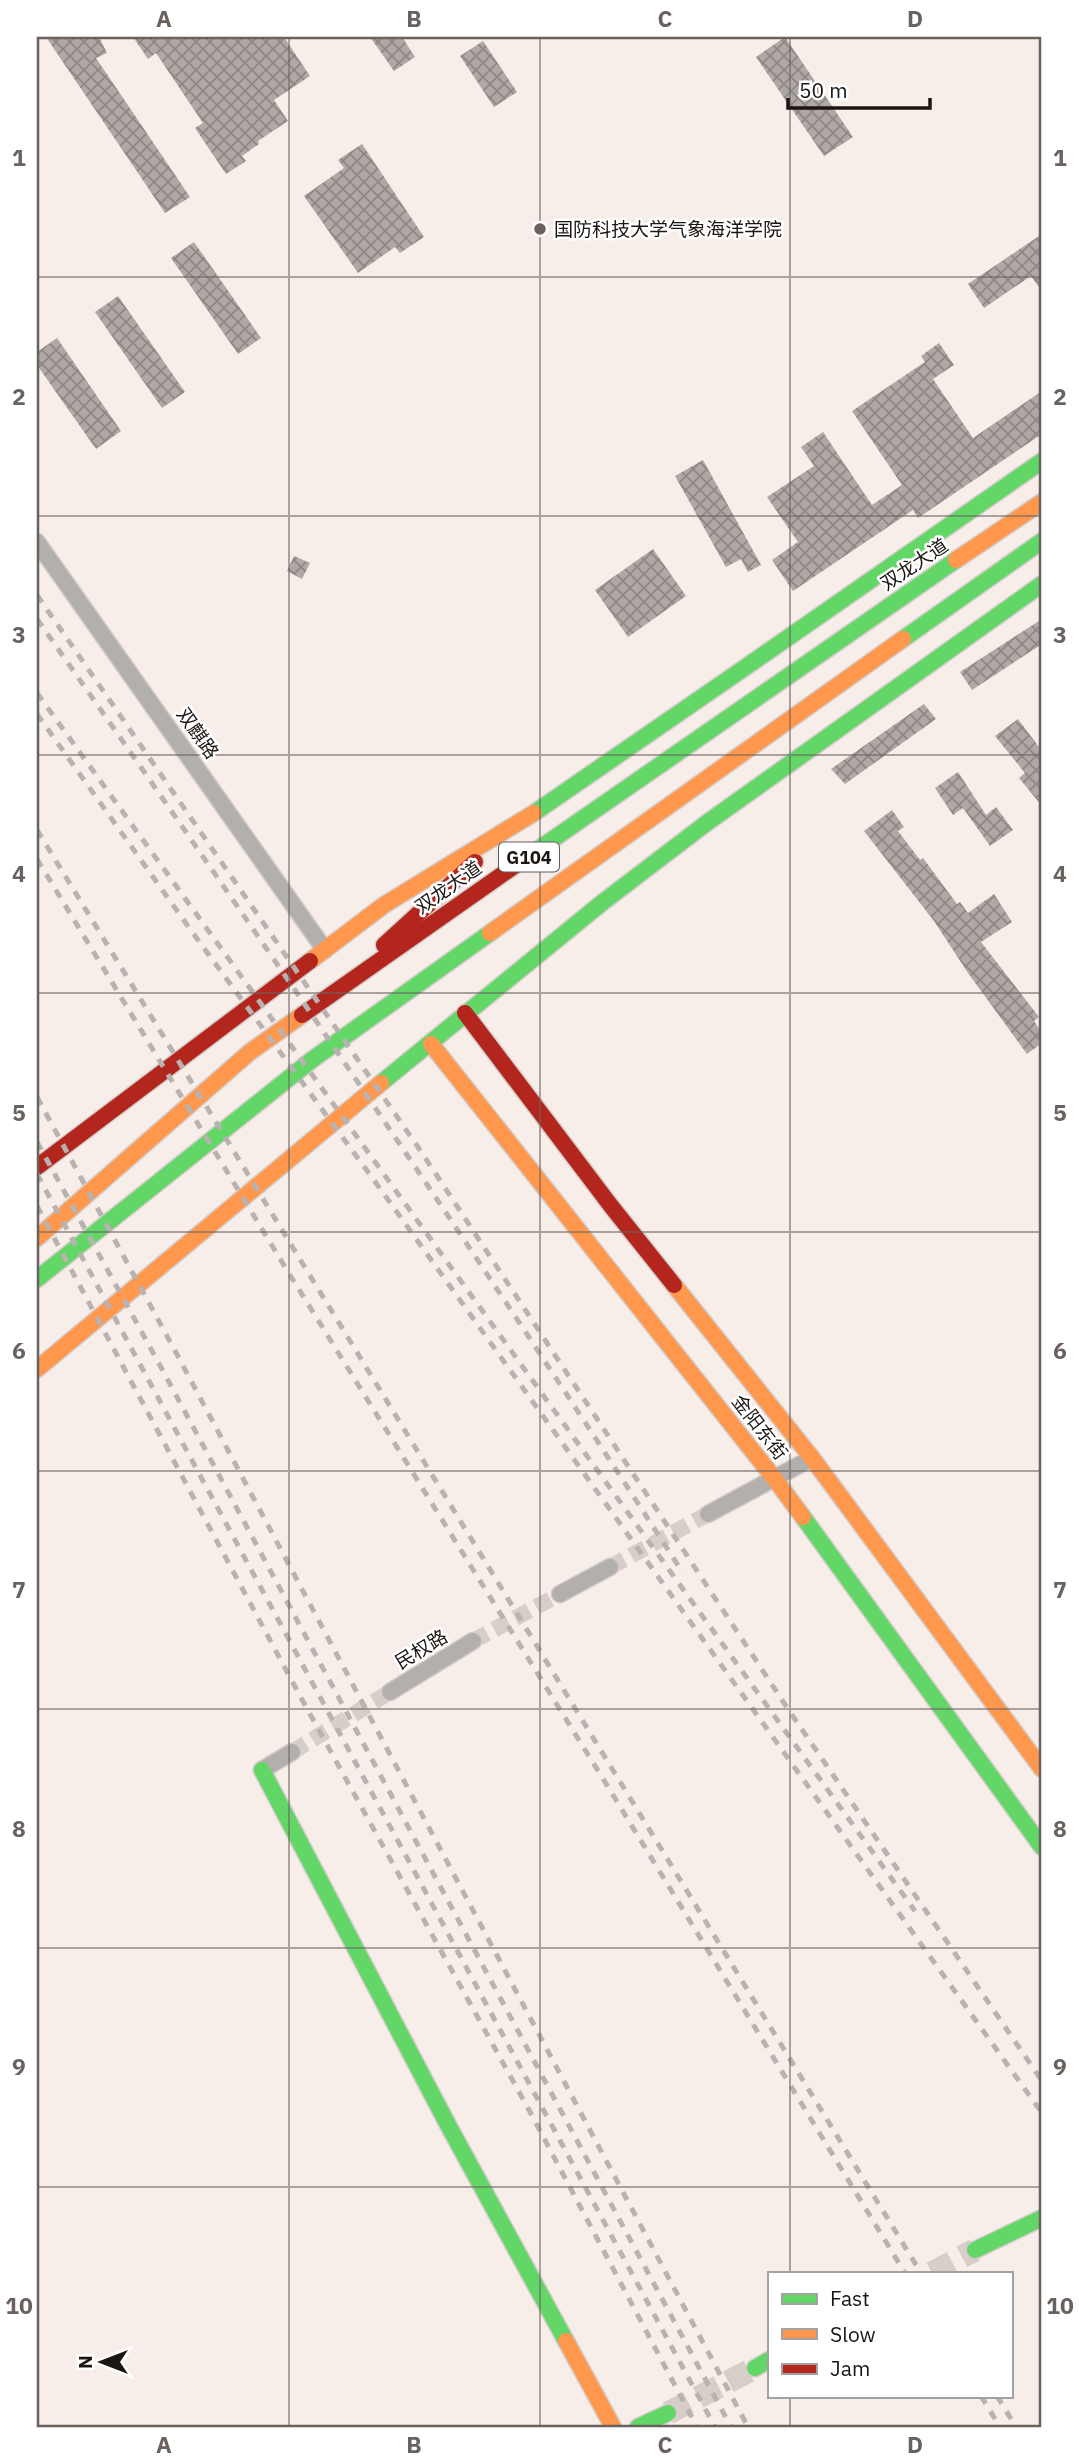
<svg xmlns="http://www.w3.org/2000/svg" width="1079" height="2464" viewBox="0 0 1079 2464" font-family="'IBM Plex Sans','Noto Sans SC',sans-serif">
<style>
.building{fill:url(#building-cross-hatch)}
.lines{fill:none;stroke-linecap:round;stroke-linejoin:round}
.street-tunnel{stroke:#d7cec9;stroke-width:16;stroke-dasharray:16 8;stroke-linecap:butt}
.secondary-tunnel{stroke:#d7cec9;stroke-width:23;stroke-dasharray:23 11;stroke-linecap:butt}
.street-casing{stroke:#d3ccc8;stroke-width:19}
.fast-casing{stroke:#d3ccc8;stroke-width:19}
.slow-casing{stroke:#d3ccc8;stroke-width:19}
.jam-casing{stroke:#d3ccc8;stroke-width:19}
.street{stroke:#b2afad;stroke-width:16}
.fast{stroke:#63d668;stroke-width:16}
.slow{stroke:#ff974d;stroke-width:16}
.jam{stroke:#b3261e;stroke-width:16}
.rail{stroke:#b8b2b0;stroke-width:5;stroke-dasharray:9 9;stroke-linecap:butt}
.grid{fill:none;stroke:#69625e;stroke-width:2;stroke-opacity:0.55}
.poi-dot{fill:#69625e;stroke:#fff;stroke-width:2.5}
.labels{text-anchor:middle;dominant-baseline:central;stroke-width:5;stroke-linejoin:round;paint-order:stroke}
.shield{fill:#fff;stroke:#605c5a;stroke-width:2}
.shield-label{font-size:18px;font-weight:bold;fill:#1c1613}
.poi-label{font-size:19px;fill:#1c1613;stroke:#fff;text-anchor:start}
.street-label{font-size:19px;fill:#1c1613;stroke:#fff}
.neatline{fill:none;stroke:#69625e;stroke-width:2.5}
.grid-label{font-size:23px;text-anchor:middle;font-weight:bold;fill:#69625e}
</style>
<defs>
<pattern id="building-cross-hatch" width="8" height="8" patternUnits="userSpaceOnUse" patternTransform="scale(1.75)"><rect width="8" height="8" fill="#afa8a4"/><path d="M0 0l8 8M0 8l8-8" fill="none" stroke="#8e8884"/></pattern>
</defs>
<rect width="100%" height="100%" fill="#f8eee9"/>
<!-- building -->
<g class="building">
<polygon points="46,37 99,37 107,53 96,58 190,197 165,213"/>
<polygon points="133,37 284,37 310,76 274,100 288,121 258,141 259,144 242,156 246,161 226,174 195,128 203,123 156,53 148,59"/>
<polygon points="370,37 402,37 415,57 394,71"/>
<polygon points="785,37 853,137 824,156 756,57"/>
<polygon points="483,41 517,92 494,107 460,56"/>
<polygon points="362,144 424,237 400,253 395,247 358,273 304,196 344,168 338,160"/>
<polygon points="1042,234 1042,292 1031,276 984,308 968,284"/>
<polygon points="194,242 261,338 238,354 171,258"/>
<polygon points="118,296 185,392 162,408 95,312"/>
<polygon points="57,338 121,431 96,449 37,365 37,352"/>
<polygon points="939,343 954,365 933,379 973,438 1042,391 1042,434 918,518 913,510 793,591 772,560 798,542 767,497 814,466 801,447 823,432 872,505 902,485 852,411 925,362 921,356"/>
<polygon points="703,460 761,565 748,572 741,559 726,567 675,476"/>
<polygon points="653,549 686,596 628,637 595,590"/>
<polygon points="294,556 310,563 302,579 287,571"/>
<polygon points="1042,619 1042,644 972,690 960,672"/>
<polygon points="924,704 936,719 845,784 831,769"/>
<polygon points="1018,719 1042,751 1042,806 1019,778 1025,773 995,736"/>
<polygon points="958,772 986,815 996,807 1013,830 990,846 963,808 953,815 935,788"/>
<polygon points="892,810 904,827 898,831 920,860 923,858 957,904 960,902 968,913 994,894 1012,922 981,942 1039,1017 1034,1021 1042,1033 1042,1043 1027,1054 968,973 934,921 864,831"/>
</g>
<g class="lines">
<!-- street-tunnel -->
<g class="street-tunnel">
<polyline points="610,1567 708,1514"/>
<polyline points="473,1641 560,1594"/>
<polyline points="292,1752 390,1692"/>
</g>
<!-- secondary-tunnel -->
<g class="secondary-tunnel">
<polyline points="932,2273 975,2250"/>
<polyline points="668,2413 755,2368"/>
</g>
<defs>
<g id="street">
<polyline points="37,542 325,950"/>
<polyline points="708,1514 812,1458"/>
<polyline points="560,1594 610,1567"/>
<polyline points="390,1692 473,1641"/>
<polyline points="262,1770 292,1752"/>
</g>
<g id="fast">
<polyline points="903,639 1042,541"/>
<polyline points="753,662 1042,461"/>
<polyline points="833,733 1042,584"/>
<polyline points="534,813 753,662"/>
<polyline points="520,862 956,560"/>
<polyline points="381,1083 603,902 708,822 833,733"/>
<polyline points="37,1279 313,1059 490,933"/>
<polyline points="803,1517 1042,1847"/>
<polyline points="262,1770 447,2123 566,2341"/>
<polyline points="975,2250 1042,2218"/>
<polyline points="755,2368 769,2360"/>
<polyline points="638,2427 668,2413"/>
</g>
<g id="slow">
<polyline points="956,560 1042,502"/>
<polyline points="490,933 903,639"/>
<polyline points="310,961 384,905 534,813"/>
<polyline points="431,1044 774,1478 803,1517"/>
<polyline points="37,1238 250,1052 302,1015"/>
<polyline points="674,1285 812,1458 1042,1769"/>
<polyline points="37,1369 381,1083"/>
<polyline points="566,2341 613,2427"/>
</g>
<g id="jam">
<polyline points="384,945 475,862"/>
<polyline points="465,1013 611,1206 674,1285"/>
<polyline points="302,1015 520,862"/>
<polyline points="37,1167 310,961"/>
</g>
</defs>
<!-- street casing -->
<use href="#street" class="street-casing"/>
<!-- fast casing -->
<use href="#fast" class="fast-casing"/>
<!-- slow casing -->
<use href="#slow" class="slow-casing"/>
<!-- jam casing -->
<use href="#jam" class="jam-casing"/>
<!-- street -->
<use href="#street" class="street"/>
<!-- fast -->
<use href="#fast" class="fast"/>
<!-- slow -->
<use href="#slow" class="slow"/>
<!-- jam -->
<use href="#jam" class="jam"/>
<!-- rail -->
<g class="rail">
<polyline points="37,595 420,1150 788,1709 1042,2081"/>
<path d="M37,619C258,933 475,1250 683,1573"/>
<polyline points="37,693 915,1911"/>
<polyline points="37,714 190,929 384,1194 1042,2113"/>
<polyline points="37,830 921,2273"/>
<polyline points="37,859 285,1267 605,1782 905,2273"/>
<polyline points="37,1097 180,1360 748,2427"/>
<polyline points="37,1142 156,1358 731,2427"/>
<polyline points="37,1174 715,2427"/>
<polyline points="37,1206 300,1696 529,2110 697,2427"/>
<polyline points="981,2396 1000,2427"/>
<polyline points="997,2396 1016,2427"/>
</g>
</g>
<!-- grid -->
<path class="grid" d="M289,37V2427M540,37V2427M790,37V2273M37,277H1042M37,516H1042M37,755H1042M37,993H1042M37,1232H1042M37,1471H1042M37,1709H1042M37,1948H1042M37,2187H1042M790,2396V2427"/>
<!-- markers -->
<circle class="poi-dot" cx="540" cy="229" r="7"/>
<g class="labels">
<!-- shield labels -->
<rect class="shield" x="499" y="842.5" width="60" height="29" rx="5"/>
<g class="shield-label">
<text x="529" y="857">G104</text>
</g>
<!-- poi labels -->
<g class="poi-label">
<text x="554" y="229">国防科技大学气象海洋学院</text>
</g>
<!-- street labels -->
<g class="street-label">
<text transform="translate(914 564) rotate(-34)">双龙大道</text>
<text transform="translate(198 733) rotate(55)">双麒路</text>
<text transform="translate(448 887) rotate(-35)">双龙大道</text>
<text transform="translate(760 1427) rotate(52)">金阳东街</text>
<text transform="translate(421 1649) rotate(-31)">民权路</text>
</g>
</g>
<!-- border -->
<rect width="1079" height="2464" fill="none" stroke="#ffffff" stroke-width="77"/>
<!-- legend -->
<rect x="768" y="2272" width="245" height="126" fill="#ffffff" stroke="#a4a2a1" stroke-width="2"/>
<rect x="782" y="2294" width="35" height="10" fill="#63d668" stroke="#a4a2a1" stroke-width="2"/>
<text x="830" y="2306" font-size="21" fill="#1c1613">Fast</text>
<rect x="782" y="2329" width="35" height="10" fill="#ff974d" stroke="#a4a2a1" stroke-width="2"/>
<text x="830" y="2342" font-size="21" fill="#1c1613">Slow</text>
<rect x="782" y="2364" width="35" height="10" fill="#b3261e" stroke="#a4a2a1" stroke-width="2"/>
<text x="830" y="2376" font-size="21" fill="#1c1613">Jam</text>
<!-- north arrow -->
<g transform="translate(102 2362) rotate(270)" stroke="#ffffff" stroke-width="5" paint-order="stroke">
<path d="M0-5L12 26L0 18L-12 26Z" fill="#1c1613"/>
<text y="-10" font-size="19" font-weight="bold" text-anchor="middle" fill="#1c1613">N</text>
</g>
<!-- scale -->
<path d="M788 98v10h142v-10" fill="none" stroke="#1c1613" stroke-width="3.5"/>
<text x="799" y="98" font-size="21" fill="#1c1613" stroke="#ffffff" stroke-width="5" paint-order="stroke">50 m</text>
<rect x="38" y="38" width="1002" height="2388" class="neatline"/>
<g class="grid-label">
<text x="164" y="27">A</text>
<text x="414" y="27">B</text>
<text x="665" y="27">C</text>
<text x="915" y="27">D</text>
<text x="19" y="166">1</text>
<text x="1060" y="166">1</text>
<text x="19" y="405">2</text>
<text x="1060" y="405">2</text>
<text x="19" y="643">3</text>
<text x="1060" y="643">3</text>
<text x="19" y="882">4</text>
<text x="1060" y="882">4</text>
<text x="19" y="1121">5</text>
<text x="1060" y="1121">5</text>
<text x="19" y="1359">6</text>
<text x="1060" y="1359">6</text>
<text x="19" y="1598">7</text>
<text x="1060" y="1598">7</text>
<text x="19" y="1837">8</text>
<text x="1060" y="1837">8</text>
<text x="19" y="2075">9</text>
<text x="1060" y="2075">9</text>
<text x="19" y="2314">10</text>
<text x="1060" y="2314">10</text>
<text x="164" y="2453">A</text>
<text x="414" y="2453">B</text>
<text x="665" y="2453">C</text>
<text x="915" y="2453">D</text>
</g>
</svg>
